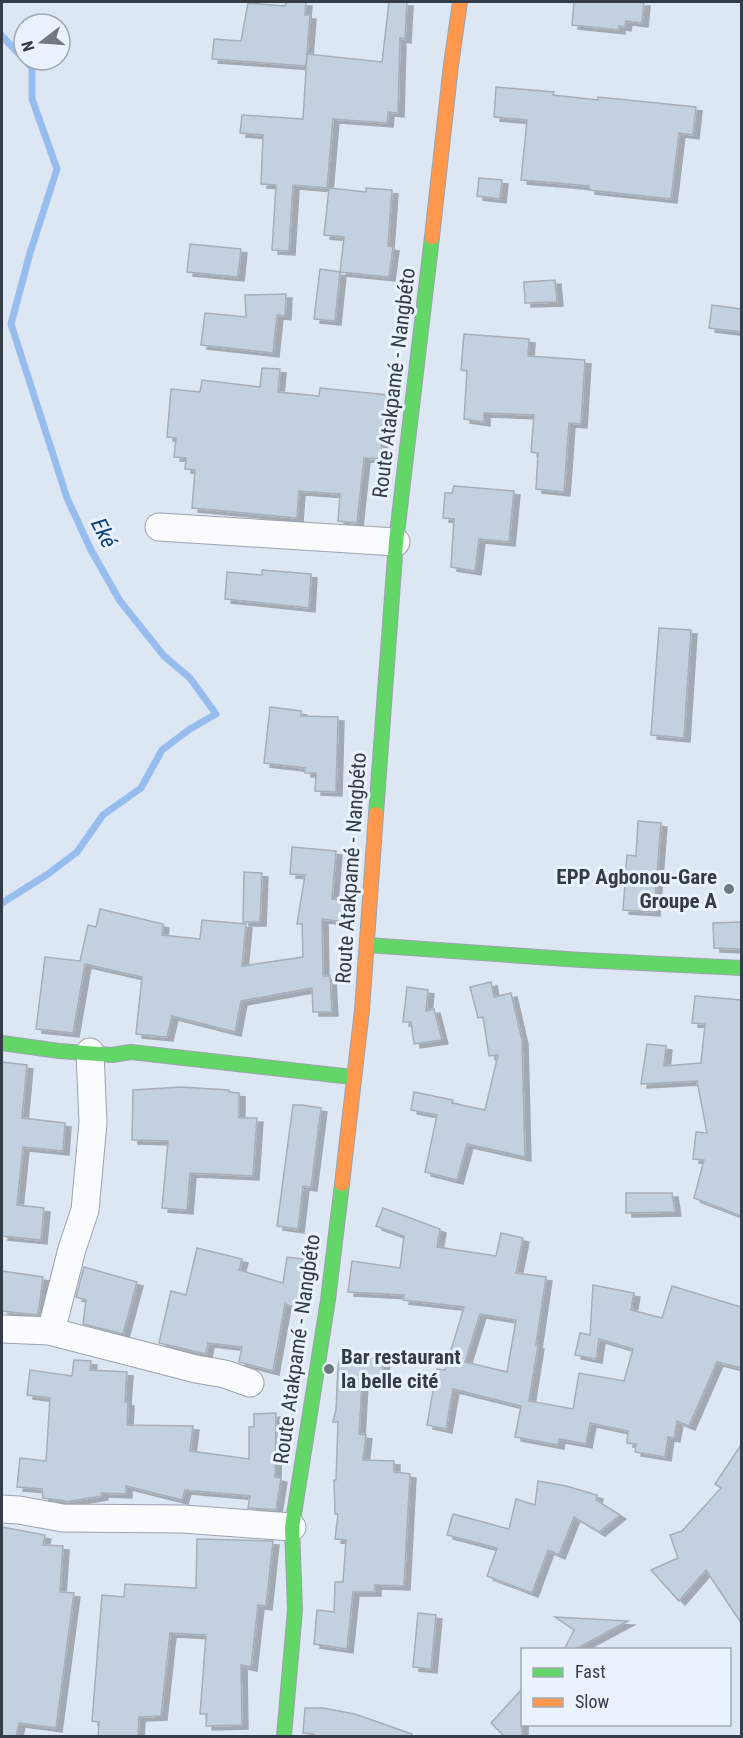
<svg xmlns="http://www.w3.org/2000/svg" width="743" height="1738" viewBox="0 0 743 1738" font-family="'Roboto Condensed',sans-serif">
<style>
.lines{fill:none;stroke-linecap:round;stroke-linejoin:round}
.stream{stroke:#97bdee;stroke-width:7}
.building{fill:#c3d0df;stroke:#a6aeb9;stroke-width:1.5;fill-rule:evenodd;filter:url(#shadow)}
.street-casing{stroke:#9ca3ae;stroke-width:29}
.fast-casing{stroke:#9ca3ae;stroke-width:16}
.slow-casing{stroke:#9ca3ae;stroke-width:16}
.street{stroke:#fafbfd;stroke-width:27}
.fast{stroke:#63d668;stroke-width:14}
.slow{stroke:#ff974d;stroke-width:14}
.poi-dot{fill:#6f7883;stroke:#e9f2fd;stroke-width:2}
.labels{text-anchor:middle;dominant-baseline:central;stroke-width:6;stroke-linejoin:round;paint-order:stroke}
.street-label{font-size:21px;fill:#343d47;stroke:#e9f2fd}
.poi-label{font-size:21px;font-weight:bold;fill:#343d47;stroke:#e9f2fd;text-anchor:end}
.water-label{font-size:22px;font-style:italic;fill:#093e77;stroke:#e9f2fd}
</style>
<defs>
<filter id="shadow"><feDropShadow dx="6" dy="4" stdDeviation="0" flood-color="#0004"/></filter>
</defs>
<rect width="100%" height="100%" fill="#dde6f3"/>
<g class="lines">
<!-- stream -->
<g class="stream">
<polyline points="2,36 24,59"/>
<polyline points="2,903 48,874 77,852 103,815 141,788 162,750 190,729 216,714 190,678 164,656 120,601 91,550 67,498 11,324 30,253 57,169 32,99 32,68 25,60"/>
</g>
</g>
<!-- building -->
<g class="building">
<polygon points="286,2 306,2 305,15 310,15 306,66 212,59 214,39 241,41 248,3 285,6"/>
<polygon points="389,2 407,2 405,39 400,38 398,113 388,112 387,123 333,119 327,188 293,185 289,251 272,250 276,185 261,184 263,135 240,133 242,115 303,119 307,54 382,62"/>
<polygon points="574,2 644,2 642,23 626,21 625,27 619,26 619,30 572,25"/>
<polygon points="496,87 554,92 553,95 598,100 598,97 696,107 693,135 679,133 671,199 589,190 589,186 521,180 527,120 494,117"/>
<polygon points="479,178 502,180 500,199 477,196"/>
<polygon points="329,188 366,192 366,188 392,190 388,246 393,247 389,277 340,272 344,237 324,235"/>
<polygon points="190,244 241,249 238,277 187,272"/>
<polygon points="320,269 340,272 335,321 314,319"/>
<polygon points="555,280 557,302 525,303 524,282"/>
<polygon points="286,294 285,316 277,315 273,353 201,345 205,313 246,317 245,295"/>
<polygon points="712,305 741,309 741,332 709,328"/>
<polygon points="464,334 529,339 528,356 585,360 581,424 569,423 564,492 536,489 538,453 531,452 534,415 484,413 484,422 464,419 467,371 461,370"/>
<polygon points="262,368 280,369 278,392 319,396 320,388 389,395 387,414 383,414 381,459 364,458 357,523 338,521 340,494 299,491 297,518 192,508 195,470 185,469 186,458 174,457 176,438 167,437 171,389 200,392 202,380 260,387"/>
<polygon points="454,486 514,491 509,542 479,539 475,571 451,567 454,519 443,518 445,493 452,493"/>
<polygon points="262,570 311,574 309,608 225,599 227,572 262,575"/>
<polygon points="659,628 691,630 684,738 651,735"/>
<polygon points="270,707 301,711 301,716 338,717 336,792 315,791 316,773 305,773 305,768 264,763"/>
<polygon points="638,821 661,823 654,912 623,910 627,855 636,856"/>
<polygon points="292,847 336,851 332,899 350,901 347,922 322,919 323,976 330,976 332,1012 313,1012 312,988 241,1001 235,1032 172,1016 167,1037 136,1034 142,977 85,964 73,1033 36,1029 45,957 80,961 88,925 96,927 100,909 163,924 162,935 200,939 202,920 246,924 242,966 303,957 302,924 297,924 305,875 290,874"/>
<polygon points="244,872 262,873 260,922 243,922"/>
<polygon points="741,922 741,949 714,948 713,923"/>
<polygon points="491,982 494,997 511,993 522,1040 525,1157 467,1144 457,1180 425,1172 437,1115 411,1110 414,1092 453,1100 452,1103 485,1110 498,1055 489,1056 483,1017 478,1018 470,987"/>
<polygon points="407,987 428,990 426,1011 434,1009 442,1040 414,1044 411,1022 403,1022"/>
<polygon points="695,996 741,1000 741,1216 694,1198 704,1160 693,1159 696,1132 707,1133 697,1081 641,1084 647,1044 666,1046 664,1066 701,1063 705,1024 692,1023"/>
<polygon points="2,1062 27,1065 22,1118 65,1123 63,1151 23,1147 17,1205 44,1208 41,1240 2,1236"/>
<polygon points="181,1087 229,1090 229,1092 239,1093 239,1118 257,1118 253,1176 190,1173 187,1210 162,1208 168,1141 132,1140 133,1090"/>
<polygon points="293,1105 302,1105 321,1108 311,1187 303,1186 298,1229 277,1226"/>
<polygon points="626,1193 672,1193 675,1212 626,1213"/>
<path d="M383,1208L440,1229L437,1247L496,1256L501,1233L523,1238L516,1273L546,1277L536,1345H538L529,1401L573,1409L579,1373L624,1381L633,1349L599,1339L596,1359L575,1355L580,1333L590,1335L593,1285L634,1293L631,1310L662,1318L672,1286L741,1307V1368L717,1362L689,1426L677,1421L674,1438L668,1437L665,1457L635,1452L636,1444L627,1443L628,1431L590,1423L586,1444L559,1439L558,1445L515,1437L521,1406L453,1389L446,1429L427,1425L437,1369L445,1370L464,1307L403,1300L404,1295L348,1292L352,1261L400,1268L404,1236L376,1226ZM480,1314L516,1320L507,1372L465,1362Z"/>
<polygon points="197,1248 242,1259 239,1270 283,1283 287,1257 303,1259 299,1309 285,1304 273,1371 239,1362 242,1347 208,1343 206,1354 159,1343 171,1291 186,1295"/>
<polygon points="84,1267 137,1282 123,1334 83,1324 86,1300 76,1297"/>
<polygon points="2,1271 43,1277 38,1315 2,1311"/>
<polygon points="341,1354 384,1359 381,1384 362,1382 359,1434 366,1435 363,1460 394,1461 394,1472 410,1474 404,1586 375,1585 375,1592 353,1592 347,1649 314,1644 317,1610 334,1612 335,1582 343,1582 346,1540 335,1539 338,1514 335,1514 334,1480 336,1480 338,1422 333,1422 336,1410 338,1366"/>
<polygon points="74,1360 91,1361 90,1370 127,1372 125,1402 128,1402 127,1425 193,1426 190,1451 249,1459 249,1427 254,1427 254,1414 276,1413 275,1477 281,1478 276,1510 248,1508 250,1496 185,1490 182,1500 126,1486 126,1494 101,1493 102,1496 65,1502 65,1501 43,1498 42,1489 17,1487 20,1458 46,1461 50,1398 27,1395 30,1370 72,1376"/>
<polygon points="741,1445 741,1623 706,1570 679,1601 651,1570 678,1558 670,1535 682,1531 721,1488 715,1484"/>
<polygon points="538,1481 566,1486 597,1495 596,1500 620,1515 599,1532 574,1517 559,1555 548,1550 532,1593 487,1576 497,1548 447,1535 453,1514 509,1529 516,1499 535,1505"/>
<polygon points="2,1527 45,1535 43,1545 63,1546 60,1592 74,1593 56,1728 19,1723 16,1737 2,1737"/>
<polygon points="197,1539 273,1541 266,1606 258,1605 251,1667 241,1665 242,1725 206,1726 207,1714 200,1714 206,1635 170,1633 161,1716 139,1717 138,1737 98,1737 99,1722 92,1721 102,1595 124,1597 125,1584 196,1588"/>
<polygon points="418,1613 436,1615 431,1669 413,1667"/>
<polygon points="555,1617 628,1621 574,1650 564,1650 574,1630"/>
<polygon points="522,1689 522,1737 505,1737 491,1723"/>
<polygon points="305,1708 323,1708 355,1714 412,1734 411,1737 314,1737 314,1734 303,1733"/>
</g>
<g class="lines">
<defs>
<g id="street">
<polyline points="159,527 396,542"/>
<polyline points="2,1329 49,1331 196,1369 225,1374 250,1383"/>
<polyline points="49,1331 53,1324 72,1249 85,1210 93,1123 90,1052"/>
<polyline points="2,1509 19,1510 63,1518 183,1519 292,1527"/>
</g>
<g id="fast">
<polyline points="376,814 396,542 432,237"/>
<polyline points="367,945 581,960 742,968"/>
<polyline points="2,1043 59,1051 112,1055 131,1052 352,1077"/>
<polyline points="284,1736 295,1610 292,1527 328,1300 342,1184"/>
</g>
<g id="slow">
<polyline points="432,237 451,65 460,2"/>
<polyline points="342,1184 362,1010 376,814"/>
</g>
</defs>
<!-- street casing -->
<use href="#street" class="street-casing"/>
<!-- fast casing -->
<use href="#fast" class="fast-casing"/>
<!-- slow casing -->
<use href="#slow" class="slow-casing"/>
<!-- street -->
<use href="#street" class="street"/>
<!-- fast -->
<use href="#fast" class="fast"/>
<!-- slow -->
<use href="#slow" class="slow"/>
</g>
<!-- markers -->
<g class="poi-dot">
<circle cx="729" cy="889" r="6"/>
<circle cx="329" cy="1369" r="6"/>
</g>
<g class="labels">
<!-- street labels -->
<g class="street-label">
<text transform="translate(394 383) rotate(-83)">Route Atakpamé - Nangbéto</text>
<text transform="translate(351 868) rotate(-86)">Route Atakpamé - Nangbéto</text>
<text transform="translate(297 1349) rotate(-82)">Route Atakpamé - Nangbéto</text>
</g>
<!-- poi labels -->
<g class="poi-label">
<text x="717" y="877">EPP Agbonou-Gare<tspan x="717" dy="24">Groupe A</tspan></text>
<text x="341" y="1357" text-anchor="start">Bar restaurant<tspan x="341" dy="24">la belle cité</tspan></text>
</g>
<!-- water labels -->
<g class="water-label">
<text transform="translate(104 533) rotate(63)">Eké</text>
</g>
</g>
<!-- border -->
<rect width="743" height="1738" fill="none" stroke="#343d47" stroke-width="6"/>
<!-- legend -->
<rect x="521" y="1648" width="210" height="78" fill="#e9f2fd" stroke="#a1aab4" stroke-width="1.5"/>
<rect x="533" y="1668" width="30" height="9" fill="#63d668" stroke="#a1aab4" stroke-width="1.5"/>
<text x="575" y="1678" font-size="18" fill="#343d47">Fast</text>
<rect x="533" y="1698" width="30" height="9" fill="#ff974d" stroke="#a1aab4" stroke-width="1.5"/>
<text x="575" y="1708" font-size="18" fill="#343d47">Slow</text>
<!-- north arrow -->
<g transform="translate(42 42) rotate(253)"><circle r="28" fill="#e9f2fd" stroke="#a1aab4" stroke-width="1.5"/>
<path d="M0-4.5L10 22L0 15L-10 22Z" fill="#6f7883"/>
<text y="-9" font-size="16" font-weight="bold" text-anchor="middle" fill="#343d47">N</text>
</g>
</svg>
